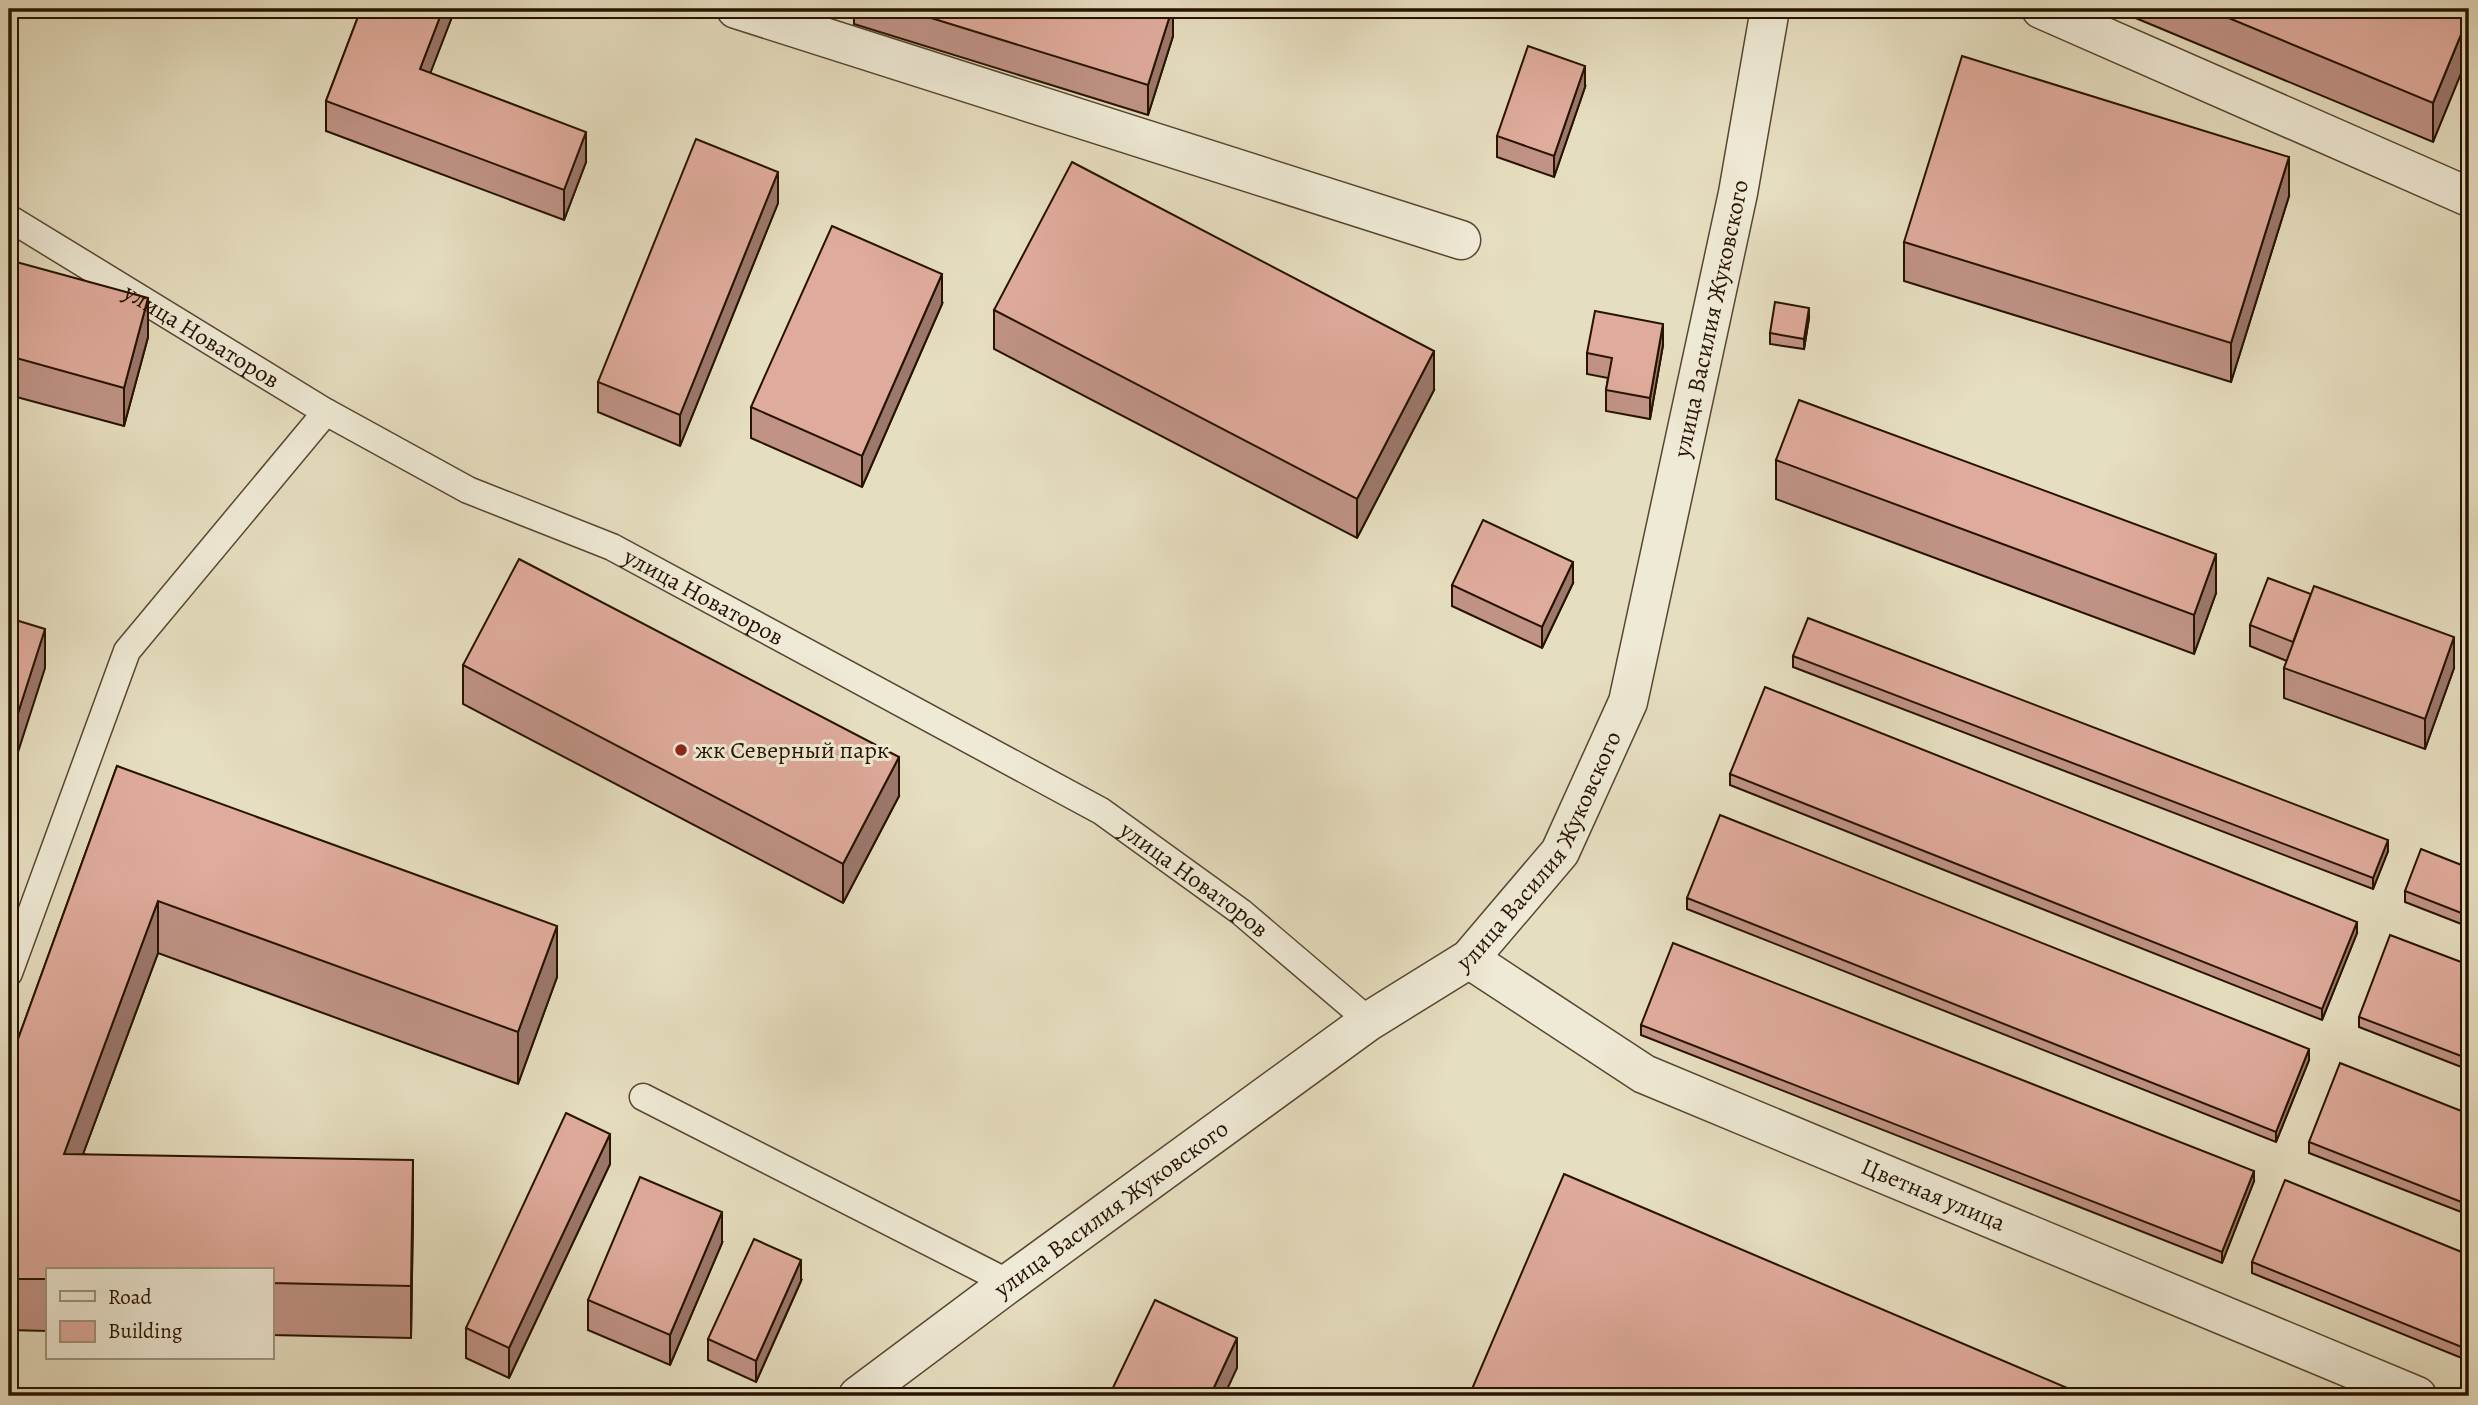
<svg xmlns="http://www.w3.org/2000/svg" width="2478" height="1405" viewBox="0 0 2478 1405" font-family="Alegreya,serif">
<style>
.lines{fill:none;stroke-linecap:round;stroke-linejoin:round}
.service-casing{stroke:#574630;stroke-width:29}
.minor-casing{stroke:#574630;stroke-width:41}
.tertiary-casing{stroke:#574630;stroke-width:41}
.service{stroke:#efead6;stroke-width:26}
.minor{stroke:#efead6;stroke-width:38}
.tertiary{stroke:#efead6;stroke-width:38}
.wall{fill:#c09386;stroke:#271300;stroke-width:2}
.shaded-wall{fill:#9c786d;stroke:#271300;stroke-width:2}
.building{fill:#dfab9c;stroke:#271300;stroke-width:2}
.poi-dot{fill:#8f2418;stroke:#efead6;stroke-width:2.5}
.labels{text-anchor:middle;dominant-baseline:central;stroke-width:6;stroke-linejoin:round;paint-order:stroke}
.street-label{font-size:24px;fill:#271300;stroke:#efead6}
.poi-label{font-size:24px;fill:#271300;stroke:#efead6;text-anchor:start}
</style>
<rect width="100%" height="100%" fill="#e6dec0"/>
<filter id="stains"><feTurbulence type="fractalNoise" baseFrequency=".00286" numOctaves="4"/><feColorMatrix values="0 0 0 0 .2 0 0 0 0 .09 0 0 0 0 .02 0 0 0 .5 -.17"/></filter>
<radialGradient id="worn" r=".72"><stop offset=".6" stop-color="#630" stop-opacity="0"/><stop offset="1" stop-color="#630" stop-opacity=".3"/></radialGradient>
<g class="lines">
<defs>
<g id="service">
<path id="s1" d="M9,218L326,412L468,490L612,547L1101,811L1241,912L1369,1021"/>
<polyline points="9,973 127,651 326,412"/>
<polyline points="643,1097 1009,1283"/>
</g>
<g id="minor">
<polyline points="736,9 1461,240"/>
<polyline points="2041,9 2469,197"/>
<path id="s2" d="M1469,959L1644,1074L2417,1396"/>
</g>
<g id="tertiary">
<path id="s3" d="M858,1396L1009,1283L1369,1021L1469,959L1560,852L1628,702L1738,193L1770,9"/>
</g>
</defs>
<!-- service casing -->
<use href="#service" class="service-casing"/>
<!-- minor casing -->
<use href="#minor" class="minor-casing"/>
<!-- tertiary casing -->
<use href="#tertiary" class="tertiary-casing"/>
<!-- service -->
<use href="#service" class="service"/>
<!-- minor -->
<use href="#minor" class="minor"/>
<!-- tertiary -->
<use href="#tertiary" class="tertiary"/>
</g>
<!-- wall -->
<g class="wall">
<polygon points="361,9 455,9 430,73 586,162 564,220 326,131 326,101"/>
<polygon points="854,9 1173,9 1173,36 1148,115 854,24"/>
<polygon points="2114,9 2469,9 2433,142"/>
<polygon points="1585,87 1554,177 1497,157 1497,136"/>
<polygon points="2289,196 2231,382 1904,281 1904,242"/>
<polygon points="778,203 680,446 598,412 598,382"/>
<polygon points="9,260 148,337 124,426 9,395"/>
<polygon points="942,304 862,487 751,438 751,407"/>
<polygon points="994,310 1434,390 1357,538 994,349"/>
<polygon points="1809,318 1804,349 1770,344 1770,333"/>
<polygon points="1663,345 1650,419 1606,411 1606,390 1608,378 1587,374 1587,353"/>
<polygon points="1776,460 2216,593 2194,654 1776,499"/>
<polygon points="1573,583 1542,648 1452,606 1452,585"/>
<polygon points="2250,625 2454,668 2425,749 2284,698 2284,668 2287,661 2250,646"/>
<polygon points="1793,656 2388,851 2373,889 1793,667"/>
<polygon points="463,665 899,796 843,903 463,704"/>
<polygon points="117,766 557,977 518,1084 158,953 83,1154 413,1212 411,1338 271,1335 271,1270 47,1270 47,1331 9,1330 9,1064"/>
<polygon points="1730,774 2357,933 2322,1020 1730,785"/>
<polygon points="2469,868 2469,927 2405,902 2405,891"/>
<polygon points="1687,898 2309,1060 2276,1142 1687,909"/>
<polygon points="2469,965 2469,1070 2359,1027 2359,1017"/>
<polygon points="1641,1025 2254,1181 2222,1263 1641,1035"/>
<polygon points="2469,1114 2469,1215 2309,1153 2309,1142"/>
<polygon points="610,1164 509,1378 466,1358 466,1328"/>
<polygon points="722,1243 670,1365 588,1330 588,1300"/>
<polygon points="2469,1255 2469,1361 2252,1273 2252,1262"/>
<polygon points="801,1281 756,1382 708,1360 708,1339"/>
</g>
<!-- shaded-wall -->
<g class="shaded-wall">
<polygon points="443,9 455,9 420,100 420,69"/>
<polygon points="1172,9 1173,9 1173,36 1148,115 1148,85"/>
<polygon points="2469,15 2469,54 2433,142 2433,103"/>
<polygon points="1585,66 1585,87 1554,177 1554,156"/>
<polygon points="586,132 586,162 564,220 564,190"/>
<polygon points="2289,157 2289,196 2231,382 2231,343"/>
<polygon points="778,172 778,203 680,446 680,415"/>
<polygon points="942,274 942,304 862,487 862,456"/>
<polygon points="148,298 148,337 124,426 124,388"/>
<polygon points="1809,308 1809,318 1804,349 1804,339"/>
<polygon points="1663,324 1663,345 1650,419 1650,398"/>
<polygon points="1434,351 1434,390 1357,538 1357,499"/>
<polygon points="2216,554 2216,593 2194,654 2194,615"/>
<polygon points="1573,562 1573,583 1542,648 1542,627"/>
<polygon points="45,629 45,668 9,780 9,741"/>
<polygon points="2454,637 2454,668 2425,749 2425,719"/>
<polygon points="899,757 899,796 843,903 843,864"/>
<polygon points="2388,840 2388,851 2373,889 2373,878"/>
<polygon points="158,901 158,953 64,1205 64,1154"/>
<polygon points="2357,922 2357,933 2322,1020 2322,1009"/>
<polygon points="557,926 557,977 518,1084 518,1032"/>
<polygon points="2309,1049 2309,1060 2276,1142 2276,1132"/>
<polygon points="610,1134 610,1164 509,1378 509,1348"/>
<polygon points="413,1160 413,1212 411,1338 411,1286"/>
<polygon points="2254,1171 2254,1181 2222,1263 2222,1252"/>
<polygon points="722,1212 722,1243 670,1365 670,1335"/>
<polygon points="801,1260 801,1281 756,1382 756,1361"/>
<polygon points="1237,1338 1237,1368 1224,1396 1210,1396"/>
</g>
<!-- building -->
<g class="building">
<polygon points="361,9 443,9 420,69 586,132 564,190 326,101"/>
<polygon points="902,9 1172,9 1148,85"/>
<polygon points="2207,9 2469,9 2469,15 2433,103"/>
<polygon points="1528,46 1585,66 1554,156 1497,136"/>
<polygon points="1962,56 2289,157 2231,343 1904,242"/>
<polygon points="696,139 778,172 680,415 598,382"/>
<polygon points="1072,162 1434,351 1357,499 994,310"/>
<polygon points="832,226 942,274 862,456 751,407"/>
<polygon points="9,260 148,298 124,388 9,356"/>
<polygon points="1775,302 1809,308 1804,339 1770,333"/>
<polygon points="1595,311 1663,324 1650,398 1606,390 1612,358 1587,353"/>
<polygon points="1799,400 2216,554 2194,615 1776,460"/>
<polygon points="1483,520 1573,562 1542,627 1452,585"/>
<polygon points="519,559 899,757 843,864 463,665"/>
<polygon points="2268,578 2311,594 2293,642 2250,625"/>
<polygon points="2314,586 2454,637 2425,719 2284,668"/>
<polygon points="9,618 45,629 9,741"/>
<polygon points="1808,618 2388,840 2373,878 1793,656"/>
<polygon points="1765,687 2357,922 2322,1009 1730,774"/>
<polygon points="117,766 557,926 518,1032 158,901 64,1154 413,1160 411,1286 271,1283 271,1270 47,1270 47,1279 9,1279 9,1064"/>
<polygon points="1720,815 2309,1049 2276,1132 1687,898"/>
<polygon points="2421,849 2469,868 2469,916 2405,891"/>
<polygon points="2390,935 2469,965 2469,1059 2359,1017"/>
<polygon points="1673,943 2254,1171 2222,1252 1641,1025"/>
<polygon points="2340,1063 2469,1114 2469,1205 2309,1142"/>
<polygon points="566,1113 610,1134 509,1348 466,1328"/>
<polygon points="1564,1174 2086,1396 1469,1396"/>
<polygon points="640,1177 722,1212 670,1335 588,1300"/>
<polygon points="2285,1180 2469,1255 2469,1350 2252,1262"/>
<polygon points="754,1239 801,1260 756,1361 708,1339"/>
<polygon points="1155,1300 1237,1338 1210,1396 1109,1396"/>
</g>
<!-- markers -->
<circle class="poi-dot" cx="681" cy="750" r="7"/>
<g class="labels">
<!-- street labels -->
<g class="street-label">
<text stroke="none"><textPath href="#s3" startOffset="1449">улица Василия Жуковского</textPath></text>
<text stroke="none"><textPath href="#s1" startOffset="226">улица Новаторов</textPath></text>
<text stroke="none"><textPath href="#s1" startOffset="793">улица Новаторов</textPath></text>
<text stroke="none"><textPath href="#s3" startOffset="882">улица Василия Жуковского</textPath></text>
<text stroke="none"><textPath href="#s1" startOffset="1360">улица Новаторов</textPath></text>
<text stroke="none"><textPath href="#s2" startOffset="523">Цветная улица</textPath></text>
<text stroke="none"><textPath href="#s3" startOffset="315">улица Василия Жуковского</textPath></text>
</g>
<!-- poi labels -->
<g class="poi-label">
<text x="695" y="750">жк Северный парк</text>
</g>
</g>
<!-- margin -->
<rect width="2478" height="1405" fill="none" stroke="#e6dec0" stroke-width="35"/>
<rect x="10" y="10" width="2457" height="1384" fill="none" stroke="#271300" stroke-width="3.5"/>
<rect x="18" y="18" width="2443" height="1370" fill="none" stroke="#271300" stroke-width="2"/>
<!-- legend -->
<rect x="46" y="1268" width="228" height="91" fill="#efead6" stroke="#9f9480" stroke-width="2"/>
<rect x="60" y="1291" width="35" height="10" fill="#efead6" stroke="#9f9480" stroke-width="2"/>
<text x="108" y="1304" font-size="21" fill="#271300">Road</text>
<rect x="60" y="1321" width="35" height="21" fill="#dfab9c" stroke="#9f9480" stroke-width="2"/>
<text x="108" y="1338" font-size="21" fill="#271300">Building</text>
<rect width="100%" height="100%" filter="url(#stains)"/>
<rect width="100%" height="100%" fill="url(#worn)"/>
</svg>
